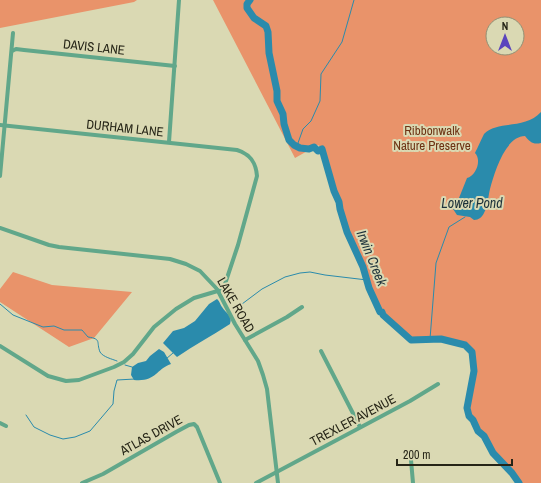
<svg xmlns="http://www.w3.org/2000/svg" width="541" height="483" viewBox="0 0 541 483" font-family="'Archivo Narrow',sans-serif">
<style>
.green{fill:#e9936a;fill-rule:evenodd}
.water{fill:#2a8bac}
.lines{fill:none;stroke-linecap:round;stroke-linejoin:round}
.stream{stroke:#2a8bac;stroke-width:1}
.river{stroke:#2a8bac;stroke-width:7}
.minor{stroke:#61a78a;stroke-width:4}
.labels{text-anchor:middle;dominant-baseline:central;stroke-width:4;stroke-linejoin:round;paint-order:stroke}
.street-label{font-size:13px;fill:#262517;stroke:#dad9b3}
.park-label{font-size:13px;fill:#6d3314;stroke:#dad9b3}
.water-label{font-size:14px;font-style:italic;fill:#1c313a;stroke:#dad9b3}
</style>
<rect width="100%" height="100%" fill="#dad9b3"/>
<!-- green -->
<g class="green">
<polygon points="0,0 137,0 134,2 0,28"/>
<path d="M213,0H541V483H519L512,473L493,453L484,436L478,431L473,420L469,416L467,408L474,371L472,352L465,345L441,339L411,340L383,315L382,312H380L369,288L363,267L347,232L340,209L339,202L334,191L322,149L318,145L295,158ZM493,24H517V48H493Z"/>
<polygon points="13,272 52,285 132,292 94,338 69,347 0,302 0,289"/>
</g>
<!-- water -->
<g class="water">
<path d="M541,112V143C533,145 530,142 525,136C505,136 494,174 490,189C488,197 488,206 484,213C482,217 479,220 474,220L470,217L457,215L451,206L459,198L467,178C476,176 482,160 475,153C477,149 483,136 484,134C497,120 525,130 541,112Z"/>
<path d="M217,299C220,302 220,304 222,307C226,314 233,315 230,324C212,336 194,345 177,357L163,343L173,331L184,328L195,321L209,304Z"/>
<path d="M159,349L164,352L171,364C155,370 156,382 134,380L131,375L132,367L138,363L146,361L150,356Z"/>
</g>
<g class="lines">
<!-- stream -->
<g class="stream">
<polyline points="300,148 298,143 303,129 311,121 320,101 321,74 342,42 354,0"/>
<path d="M0,304L13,315L43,327L54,326L64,330H82L88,337C102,339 96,342 100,352C103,357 112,359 117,361"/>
<polyline points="234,310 262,289 285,277 300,273 310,272 325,275 367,280"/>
<polyline points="430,339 436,263 449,227 465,217"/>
<polyline points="166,359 173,353"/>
<polyline points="125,365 132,367"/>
<polyline points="26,415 34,427 50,435 63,439 75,437 90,431 113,404 114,391 117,380 135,379"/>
</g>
<!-- river -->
<polyline class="river" points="250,0 247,4 247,8 254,18 266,26 268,32 269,53 277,91 277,101 283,114 284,124 289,140 294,145 300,148 309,149 314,147 318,151 322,149 334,191 339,202 340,209 347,232 363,267 369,288 380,312 382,312 383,315 411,340 441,339 465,345 472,352 474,371 467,408 469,416 473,420 478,431 484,436 493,453 512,473 519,483"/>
<!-- minor -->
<g class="minor">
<polyline points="12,51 16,49 24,50 175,66"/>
<path d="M0,125L237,150C250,154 256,162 257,176L238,245L224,287L221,290L194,298L176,309L154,327L133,354L124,362L114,367L79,380L66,381L48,376L0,346"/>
<polyline points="169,142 179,0"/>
<polyline points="0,176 13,33"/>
<polyline points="0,228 49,245 59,247 170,259 186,264 200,271 217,289 235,324 258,361 263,375 267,389 278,483"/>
<polyline points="245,340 287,317 302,307"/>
<polyline points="321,351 360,427"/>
<polyline points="0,423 6,426"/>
<polyline points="411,460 413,483"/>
<polyline points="82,483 103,474 176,432 189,425 194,424 197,427 220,483"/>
<polyline points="256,483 410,401 438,384"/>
</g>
</g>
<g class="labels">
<!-- street labels -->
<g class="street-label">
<text transform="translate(94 47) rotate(6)">DAVIS LANE</text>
<text transform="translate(125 128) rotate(6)">DURHAM LANE</text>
<text transform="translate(236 305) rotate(60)">LAKE ROAD</text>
<text transform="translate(353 420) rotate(-28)">TREXLER AVENUE</text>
<text transform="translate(151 435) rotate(-29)">ATLAS DRIVE</text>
</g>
<!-- park labels -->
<g class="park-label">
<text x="432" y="130">Ribbonwalk<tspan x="432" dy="15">Nature Preserve</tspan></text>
</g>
<!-- water labels -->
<g class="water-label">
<text x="472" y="203">Lower Pond</text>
<text transform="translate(372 258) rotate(68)">Irwin Creek</text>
</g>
</g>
<!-- north arrow -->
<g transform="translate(505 36)"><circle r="19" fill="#dad9b3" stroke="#929175"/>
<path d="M0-3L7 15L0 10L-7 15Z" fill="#5a45bd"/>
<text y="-6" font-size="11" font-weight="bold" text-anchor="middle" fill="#262517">N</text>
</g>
<!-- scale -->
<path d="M397 459v6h115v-6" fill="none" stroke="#262517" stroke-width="2"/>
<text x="403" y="459" font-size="12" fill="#262517" stroke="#dad9b3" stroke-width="3" paint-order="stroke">200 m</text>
</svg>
